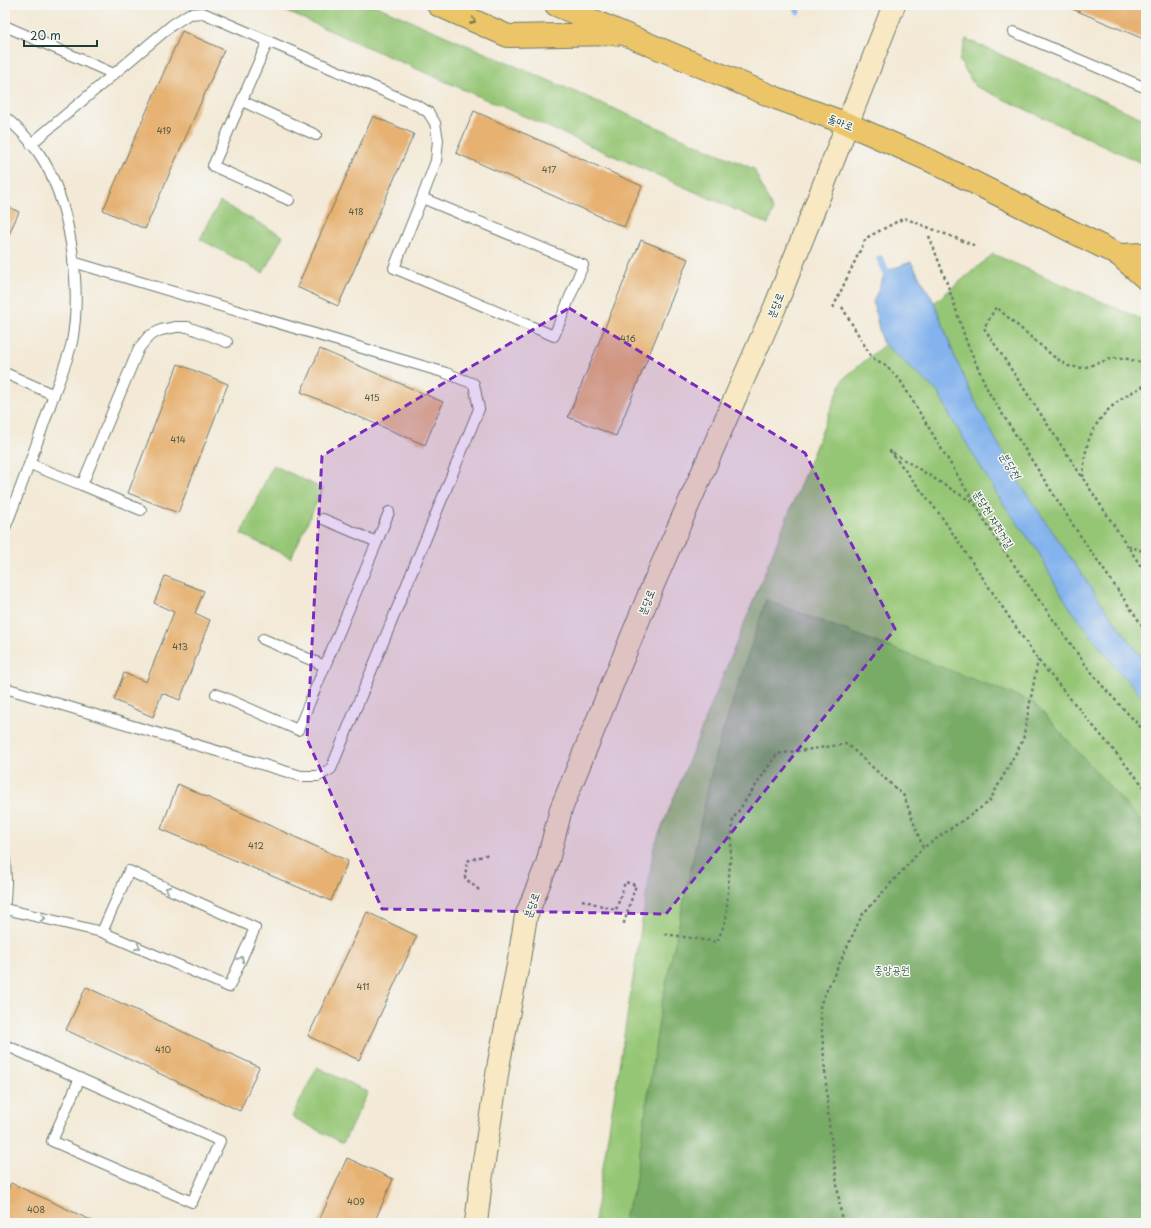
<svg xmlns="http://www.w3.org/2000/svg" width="1151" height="1228" viewBox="0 0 1151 1228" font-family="'Playpen Sans','Poor Story',sans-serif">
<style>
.green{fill:#95c675;stroke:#5a8254}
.forest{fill:#78ab66;stroke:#4c744d}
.water{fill:#83b2ed;stroke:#517890}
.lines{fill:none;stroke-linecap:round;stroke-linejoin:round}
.stream{stroke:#83b2ed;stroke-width:7}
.building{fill:#e6b171}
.service-casing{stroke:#69796d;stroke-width:12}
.secondary-casing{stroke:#69796d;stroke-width:24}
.primary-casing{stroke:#69796d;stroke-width:24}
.path{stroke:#69796d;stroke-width:2.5;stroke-dasharray:3 3;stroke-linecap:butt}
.service{stroke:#fff;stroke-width:10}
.secondary{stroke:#f8e8c3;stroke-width:22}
.primary{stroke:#edc569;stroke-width:22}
.path-bridge{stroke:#69796d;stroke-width:2.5;stroke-dasharray:3 3;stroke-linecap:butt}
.oneway{stroke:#7c7a4c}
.oneway2{stroke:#8f9e9a}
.marked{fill:#7b2cbf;fill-opacity:0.2;stroke:#7b2cbf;stroke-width:3;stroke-dasharray:8 5;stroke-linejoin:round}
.labels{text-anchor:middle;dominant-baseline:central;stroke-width:3;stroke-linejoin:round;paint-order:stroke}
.number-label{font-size:9px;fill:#515a43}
.street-label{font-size:11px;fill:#1f3d34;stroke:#f6f6f2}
.park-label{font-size:11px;fill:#3c5f44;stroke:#f6f6f2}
.water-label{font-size:12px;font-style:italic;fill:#385a62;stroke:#f6f6f2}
</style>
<rect width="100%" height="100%" fill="#f6f6f2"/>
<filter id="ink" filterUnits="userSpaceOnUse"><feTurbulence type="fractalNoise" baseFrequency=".025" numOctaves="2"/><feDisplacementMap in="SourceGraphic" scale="8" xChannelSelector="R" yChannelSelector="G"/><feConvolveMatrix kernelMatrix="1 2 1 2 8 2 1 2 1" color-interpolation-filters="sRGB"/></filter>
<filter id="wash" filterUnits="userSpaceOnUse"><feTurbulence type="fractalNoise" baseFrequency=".012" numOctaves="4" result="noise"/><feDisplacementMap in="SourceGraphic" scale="16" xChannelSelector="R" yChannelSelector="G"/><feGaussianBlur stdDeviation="0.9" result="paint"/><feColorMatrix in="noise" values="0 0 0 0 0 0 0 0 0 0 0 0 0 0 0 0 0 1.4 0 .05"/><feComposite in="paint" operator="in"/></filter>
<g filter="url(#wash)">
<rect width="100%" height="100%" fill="#f3e9d6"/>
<!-- green -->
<g class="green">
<polygon points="272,5 374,5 754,169 773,211 768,224"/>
<polygon points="966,39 1146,120 1146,165 975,86 959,60"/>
<polygon points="220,202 283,236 263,273 200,239"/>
<polygon points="993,254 1146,321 1146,1223 594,1223 654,847 843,379"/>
<polygon points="273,465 323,489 291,558 241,534"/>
<polygon points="317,1067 368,1092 343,1143 292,1117"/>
</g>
<!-- forest -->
<polygon class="forest" points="766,600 1033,702 1146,827 1146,1223 622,1223 634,1190 661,1007 715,756"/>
<!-- water -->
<polygon class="water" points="911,262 934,302 956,360 978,407 1022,487 1100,601 1146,663 1146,702 1135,688 1120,673 1070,608 1054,582 1039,553 1000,499 966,443 950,416 939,393 882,342 873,302 886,271"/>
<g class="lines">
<!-- stream -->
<g class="stream">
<polyline points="796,5 798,11"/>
<polyline points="880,259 890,279"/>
</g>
</g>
<g id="blocks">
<!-- building -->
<g class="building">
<polygon points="1063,5 1146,5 1146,40"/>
<polygon points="182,31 224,50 145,229 103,210"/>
<polygon points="474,111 642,186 624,227 456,153"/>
<polygon points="373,116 414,134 338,306 297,287"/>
<polygon points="5,205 19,212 5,243"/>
<polygon points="641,240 688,259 616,436 568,417"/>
<polygon points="320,349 443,402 425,445 301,392"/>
<polygon points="178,364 228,384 178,513 128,493"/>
<polygon points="165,576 204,591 195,613 210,620 180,700 162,693 153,717 114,700 124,673 146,682 174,612 154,603"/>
<polygon points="178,784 348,861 331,901 161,829"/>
<polygon points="367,912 417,936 359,1060 308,1036"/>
<polygon points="86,987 259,1067 240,1111 66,1030"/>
<polygon points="347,1158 393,1179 374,1223 318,1223"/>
<polygon points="11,1183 97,1223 5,1223 5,1196"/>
</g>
</g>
</g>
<g filter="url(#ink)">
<use href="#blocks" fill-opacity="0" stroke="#69796d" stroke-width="1"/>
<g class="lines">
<defs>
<g id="service">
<polyline points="5,26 114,74"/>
<polyline points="1014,32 1146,88"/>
<polyline points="268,41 213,166 289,200"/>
<polyline points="242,101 316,135"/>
<path d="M5,117C17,127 29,139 38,152C71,199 82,287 72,342C68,359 59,380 53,397C38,441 22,485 5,528"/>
<polyline points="31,144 172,25 189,14 203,13 418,106 428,112 435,123 438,140 436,161 422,198 394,268 554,336 583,265 422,198"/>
<polyline points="5,373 54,395"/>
<polyline points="30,464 82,485 139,348 149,336 161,330 176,327 188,327 227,342"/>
<polyline points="82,485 141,510"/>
<polyline points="377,542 389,512"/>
<polyline points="263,639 325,666"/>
<polyline points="5,688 301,776 318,776 331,769 479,409 474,384 446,373 73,262"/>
<polyline points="216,694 298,730 377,542 323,519"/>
<polyline points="5,860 6,882 5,901"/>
<polyline points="5,909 102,932 229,987 255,928 129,871 102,932"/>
<polyline points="5,1045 220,1141 192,1202 52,1141 80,1078"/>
</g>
<polyline id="secondary" points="476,1223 481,1181 499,1062 518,965 526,916 547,864 561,809 653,585 775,307 813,212 894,5"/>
<g id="primary">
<polyline points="438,5 508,36 616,34"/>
<polyline points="556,5 776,98 848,124 931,161 1119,255 1146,279"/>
<polyline points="1119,255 1146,254"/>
</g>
</defs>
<!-- service casing -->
<use href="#service" class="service-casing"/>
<!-- secondary casing -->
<use href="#secondary" class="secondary-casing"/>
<!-- primary casing -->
<use href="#primary" class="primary-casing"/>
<!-- path -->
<g class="path">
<polyline points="929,236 947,283 967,343 989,393 1075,528 1146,631"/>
<polyline points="846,280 866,238 904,218 976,246"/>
<polyline points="842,307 872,358 884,364 900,380 999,544 1085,664 1105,689 1146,733"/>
<polyline points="1146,364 1128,359 1113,358 1083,368 1068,366 1053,356 996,307 984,328 1146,574"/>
<path d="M1083,477C1084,464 1085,449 1090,437C1100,412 1122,396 1146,385"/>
<polyline points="972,502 890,451 941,516 1038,660 1146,789"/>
<polyline points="1128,546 1146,552"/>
<polyline points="479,890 465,878 467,861 489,854"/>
<polyline points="582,900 616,910 625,882 636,885 623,926"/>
<polyline points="665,934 717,942 726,920 733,819 777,754 847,744 904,796 923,848 989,802 1023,740 1038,660"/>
<polyline points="842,1223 829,1123 820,1005 862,915 923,848"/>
</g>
<!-- service -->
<use href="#service" class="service"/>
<!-- secondary -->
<use href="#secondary" class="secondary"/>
<!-- primary -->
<use href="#primary" class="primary"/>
<!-- path-bridge -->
<polyline class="path-bridge" points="833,308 846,280"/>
</g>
<!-- one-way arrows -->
<defs><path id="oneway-chevron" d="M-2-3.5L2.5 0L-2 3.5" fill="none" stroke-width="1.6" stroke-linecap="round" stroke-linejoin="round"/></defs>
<use class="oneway" href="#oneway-chevron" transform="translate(473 21) rotate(24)"/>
<g class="oneway2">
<use href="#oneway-chevron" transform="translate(168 889) rotate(-156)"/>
<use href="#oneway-chevron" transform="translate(43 918) rotate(13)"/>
<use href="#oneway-chevron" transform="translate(138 947) rotate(24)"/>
<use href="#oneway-chevron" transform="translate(241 959) rotate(-66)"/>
</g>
</g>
<!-- marked area -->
<path class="marked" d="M569,308L805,453L895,629L666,914L382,909L307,739L322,456Z"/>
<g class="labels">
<!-- number labels -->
<g class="number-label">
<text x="164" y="130">419</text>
<text x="549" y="169">417</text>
<text x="356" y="211">418</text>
<text x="628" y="338">416</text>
<text x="372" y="397">415</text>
<text x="178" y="439">414</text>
<text x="180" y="646">413</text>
<text x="256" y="845">412</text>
<text x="363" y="986">411</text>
<text x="163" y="1049">410</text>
<text x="356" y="1201">409</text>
<text x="36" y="1209">408</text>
</g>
<!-- street labels -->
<g class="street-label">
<text transform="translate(841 122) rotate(21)">돌마로</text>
<text transform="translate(775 305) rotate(-67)">분당로</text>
<text transform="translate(994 519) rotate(58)">분당천 자전거길</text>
<text transform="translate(646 602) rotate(-68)">분당로</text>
<text transform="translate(531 905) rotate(-70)">분당로</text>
</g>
<!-- park labels -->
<g class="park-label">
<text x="892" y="969">중앙공원</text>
</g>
<!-- water labels -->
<g class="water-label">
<text transform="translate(1011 465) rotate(58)">분당천</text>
</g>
</g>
<!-- margin -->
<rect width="1151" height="1228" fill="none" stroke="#f6f6f2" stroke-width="20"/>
<!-- scale -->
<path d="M24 40v6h73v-6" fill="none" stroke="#1f3d34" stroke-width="2"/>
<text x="30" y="40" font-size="12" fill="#1f3d34" stroke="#f6f6f2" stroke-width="3" paint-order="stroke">20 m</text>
</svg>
